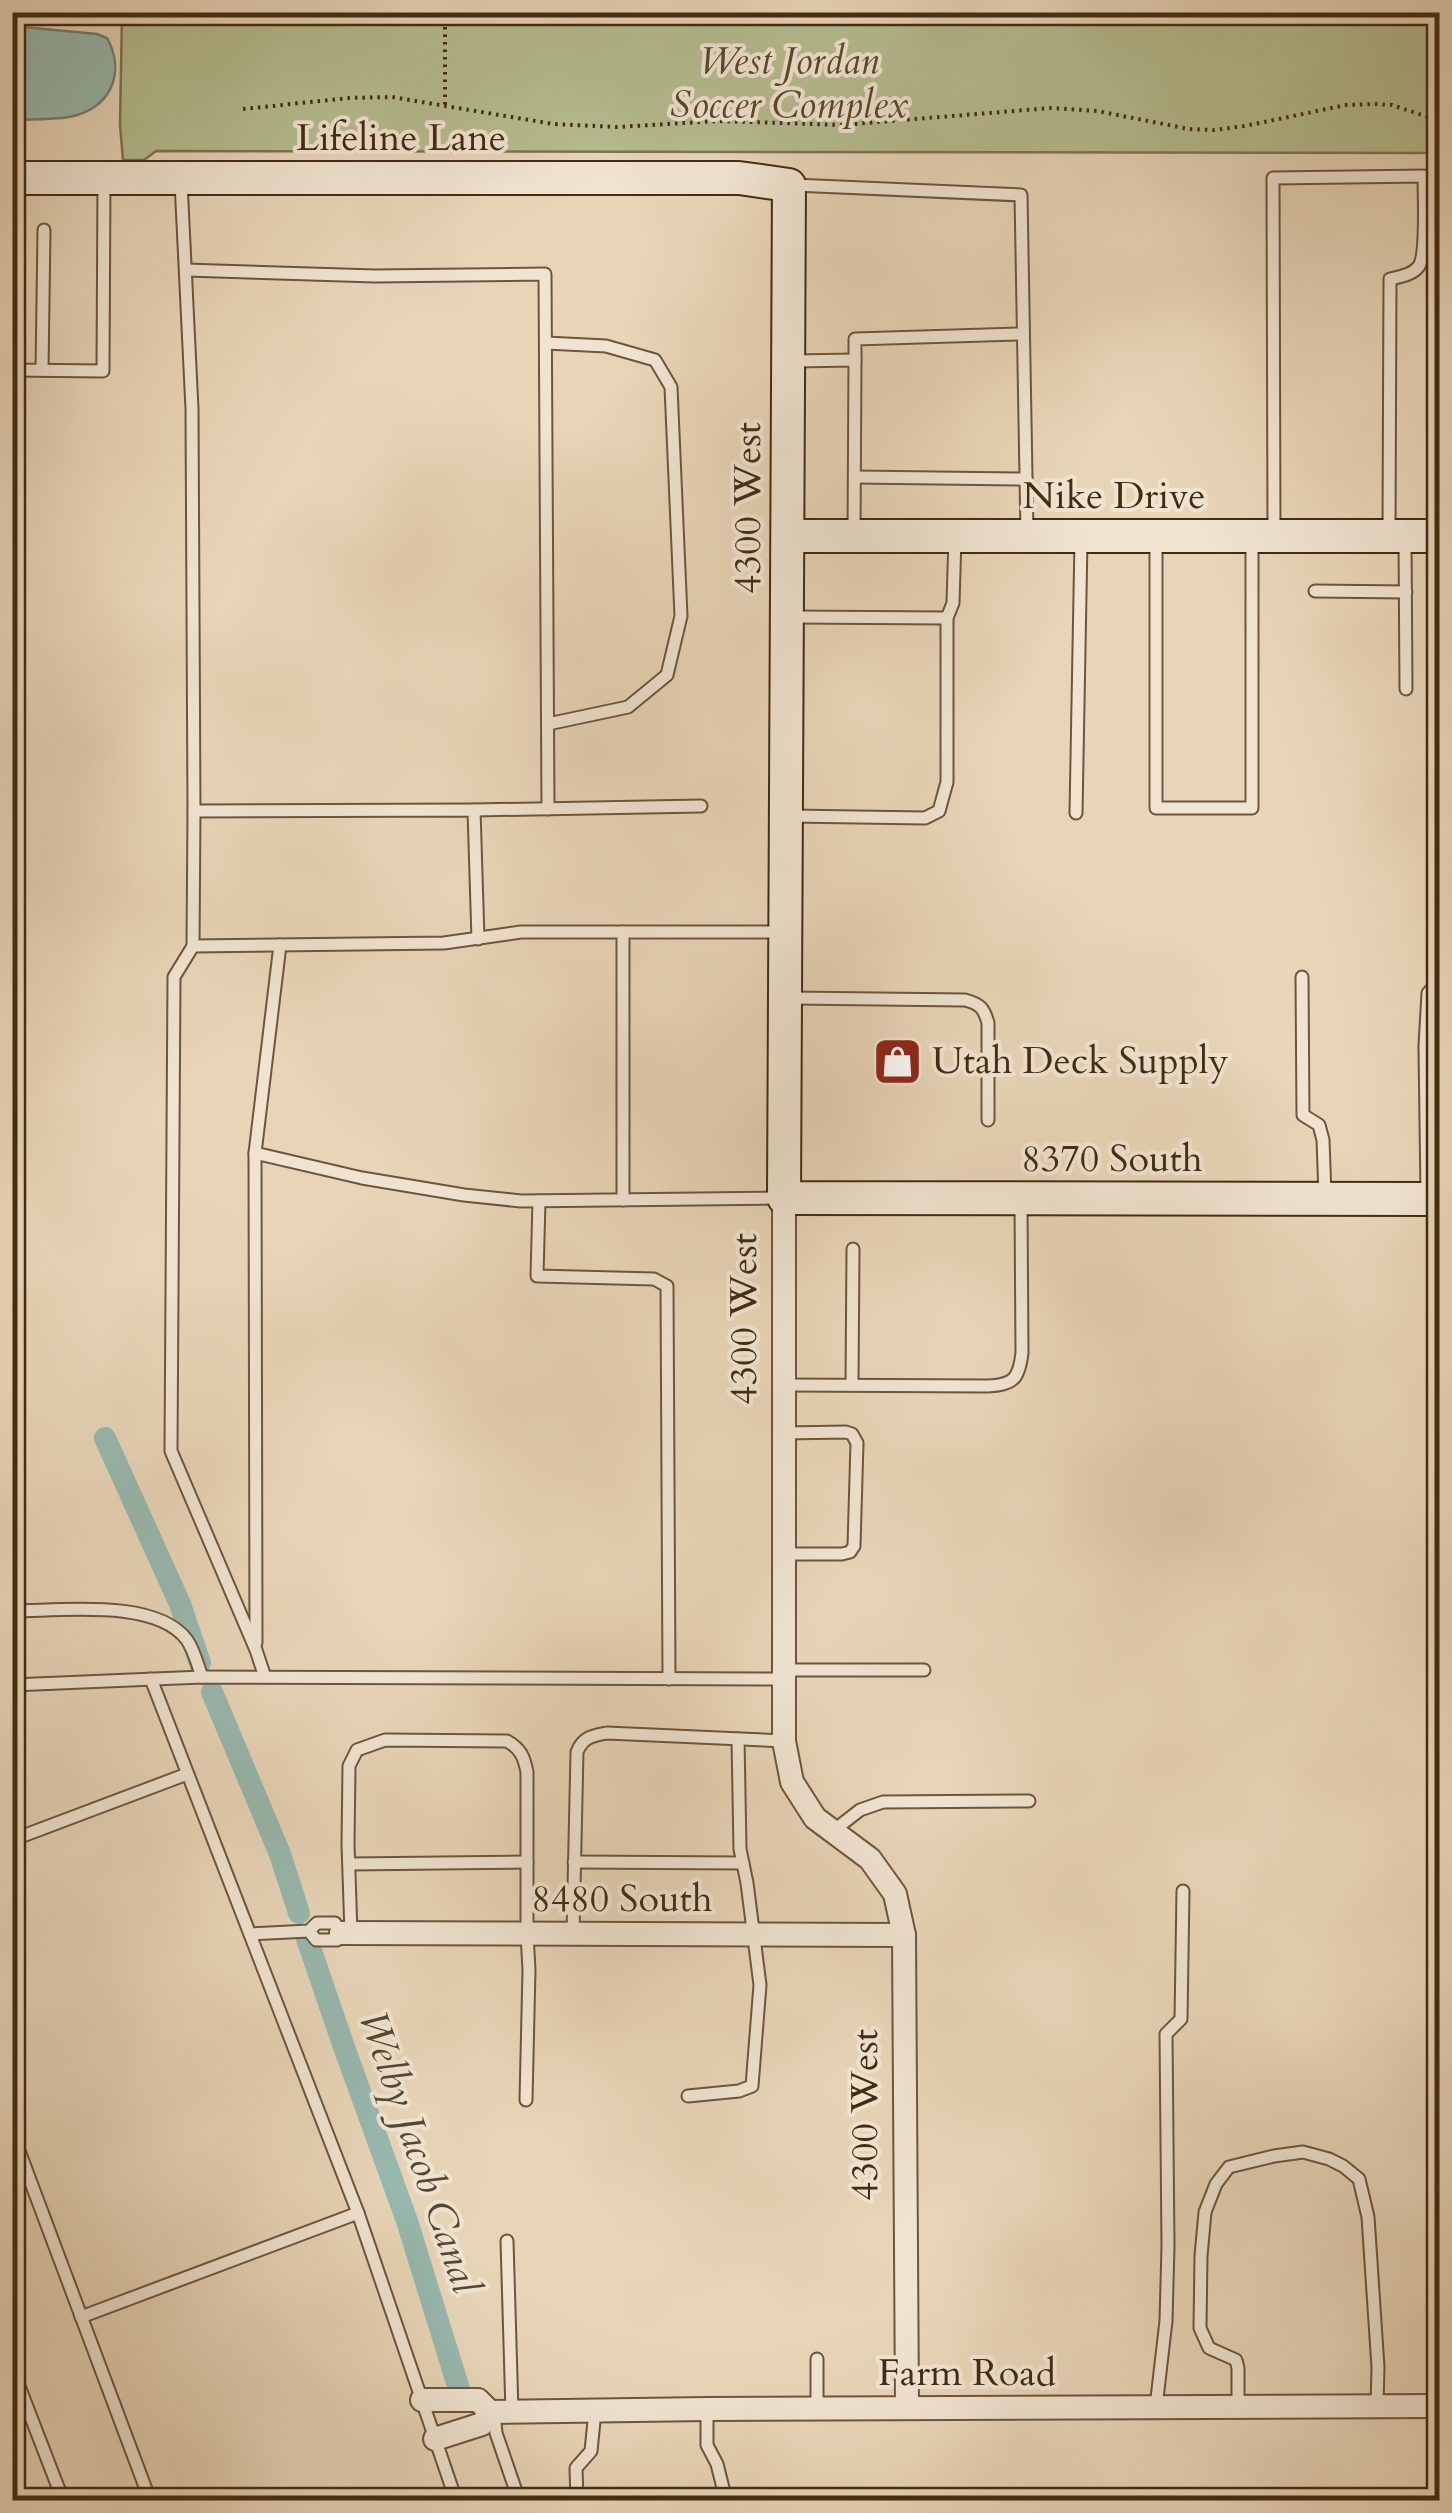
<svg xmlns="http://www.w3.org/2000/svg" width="1452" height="2513" viewBox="0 0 1452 2513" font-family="Cardo,serif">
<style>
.green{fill:#b5bd90;stroke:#7c7451;stroke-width:2.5}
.water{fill:#97b9af;stroke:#758170;stroke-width:2.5}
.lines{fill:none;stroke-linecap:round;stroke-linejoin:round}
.canal{stroke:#97b9af;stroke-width:22}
.lane-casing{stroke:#6c563c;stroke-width:15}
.street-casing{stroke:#6c563c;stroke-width:26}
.secondary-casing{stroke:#422c12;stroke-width:36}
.path{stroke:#422c12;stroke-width:4;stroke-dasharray:2.5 5;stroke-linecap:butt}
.lane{stroke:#f0e4d1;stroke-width:11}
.street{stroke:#f0e4d1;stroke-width:22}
.secondary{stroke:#f0e4d1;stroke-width:32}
.labels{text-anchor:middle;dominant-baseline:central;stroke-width:8;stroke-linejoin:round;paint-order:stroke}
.park-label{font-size:38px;font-style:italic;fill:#59492b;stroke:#f0e4d1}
.street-label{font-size:38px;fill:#422c12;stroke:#f0e4d1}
.poi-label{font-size:38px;fill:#422c12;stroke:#f0e4d1;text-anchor:start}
.water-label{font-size:40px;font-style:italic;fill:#534831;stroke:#f0e4d1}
</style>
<rect width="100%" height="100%" fill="#e8d5b8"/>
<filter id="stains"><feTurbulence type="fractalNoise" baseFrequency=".002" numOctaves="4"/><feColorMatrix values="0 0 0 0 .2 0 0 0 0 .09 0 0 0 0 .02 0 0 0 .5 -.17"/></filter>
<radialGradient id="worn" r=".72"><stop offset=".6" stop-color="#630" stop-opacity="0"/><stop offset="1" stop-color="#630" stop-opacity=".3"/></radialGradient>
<!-- green -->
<polygon class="green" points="122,13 1439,13 1439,153 156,151 144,160 123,160 120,125"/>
<!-- water -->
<path class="water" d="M13,26L97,34L107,38C127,74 109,110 69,117C51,120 31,119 13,120Z"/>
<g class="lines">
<!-- canal -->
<g class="canal">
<polyline points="105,1438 180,1604 200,1663"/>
<polyline points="212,1692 280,1854 299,1913"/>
<polyline points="307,1939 344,2047 407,2221 459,2389"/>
</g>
<defs>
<g id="lane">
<polyline points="181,182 192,409 194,811 193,946 174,977 171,1451 256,1650 265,1677"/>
<polyline points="794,185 1021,195 1027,533"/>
<polyline points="186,270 375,276 545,274 548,809"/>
<polyline points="546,343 606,346 655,360 671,387 681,616 667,675 628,707 548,724"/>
<polyline points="855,360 855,339 1022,334"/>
<polyline points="793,361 855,360 854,535"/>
<polyline points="12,370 103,371 104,181"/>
<polyline points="42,370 44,230"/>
<polyline points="855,477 1026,479"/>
<path d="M1274,532L1273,178L1424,176C1424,194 1427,254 1419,266C1413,275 1399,277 1390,279L1389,532"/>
<polyline points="1156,540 1156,808 1252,808 1252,541"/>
<polyline points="1405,540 1406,689"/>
<polyline points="1315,591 1406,592"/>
<polyline points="792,617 947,618"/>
<polyline points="474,810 701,806"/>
<polyline points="194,811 474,810 478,939"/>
<polyline points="1076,813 1081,540"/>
<polyline points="790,816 925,818 939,811 947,782 947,618 953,603 955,537"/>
<polyline points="280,945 255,1153 362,1178 464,1195 521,1201 780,1198"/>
<polyline points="193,946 444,943 521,932 781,932"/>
<polyline points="1302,977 1303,1115 1319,1125 1323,1140 1325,1195"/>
<path d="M790,998L965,1000C980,1004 984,1008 988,1023V1120"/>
<polyline points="255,1153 256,1643"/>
<polyline points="1427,1195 1425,1046 1428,993 1440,980"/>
<polyline points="623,1200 623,932"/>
<polyline points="539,1201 537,1276 654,1279 667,1286 669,1679"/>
<path d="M783,1385L988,1386C1014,1385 1019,1378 1022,1353L1021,1202"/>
<polyline points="852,1385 853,1249"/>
<polyline points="784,1554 842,1554 850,1552 854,1546 857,1443 852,1434 846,1432 784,1433"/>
<path d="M12,1611C60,1611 156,1598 187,1640C194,1650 198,1666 202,1677"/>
<polyline points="784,1670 924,1670"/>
<polyline points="151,1679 358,2213 456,2500"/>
<polyline points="12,1685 202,1677 784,1679"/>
<polyline points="833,1831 860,1810 883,1802 1029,1801"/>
<polyline points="12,1840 187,1774"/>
<polyline points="574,1862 743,1863"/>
<polyline points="349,1864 527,1862"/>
<path d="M351,1933L348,1844L349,1766L357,1750L385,1740L507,1741C521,1749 524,1757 527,1772V1934L529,1970L526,2100"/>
<polyline points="250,1934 309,1931 317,1923 335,1923 341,1933 337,1940 316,1940 309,1931"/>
<path d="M573,1934L577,1752C583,1737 592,1736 607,1733L784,1741"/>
<polyline points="688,2096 739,2091 752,2086 760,1985 747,1883 740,1849 738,1739"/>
<polyline points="12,2132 150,2500"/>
<polyline points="507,2241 512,2412"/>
<polyline points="81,2317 358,2213"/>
<polyline points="817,2359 817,2408"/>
<polyline points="12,2368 63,2500"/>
<polyline points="1156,2407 1166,2321 1168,2246 1166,2034 1181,2019 1183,1891"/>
<polyline points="1238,2407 1238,2368 1236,2360 1209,2348 1200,2328 1201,2256 1205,2212 1216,2184 1229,2167 1274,2156 1303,2152 1329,2159 1343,2166 1359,2179 1368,2217 1378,2367 1377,2406"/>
<polyline points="707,2409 707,2445 717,2464 726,2500"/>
<polyline points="494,2412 496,2433 519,2500"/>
<polyline points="577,2500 576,2468 591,2451 595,2411"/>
</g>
<g id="street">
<polyline points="784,1198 784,1741 792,1782 815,1818 870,1859 895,1894 904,1935 907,2408"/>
<polyline points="341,1933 904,1935"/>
<polyline points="422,2400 478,2400 490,2412 482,2424 435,2439"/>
<polyline points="490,2412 707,2409 1440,2406"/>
</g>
<g id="secondary">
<polyline points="12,178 739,178 789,185 784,1198 1440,1199"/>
<polyline points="789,536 1440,536"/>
</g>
</defs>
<!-- lane casing -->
<use href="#lane" class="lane-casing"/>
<!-- street casing -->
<use href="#street" class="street-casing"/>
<!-- secondary casing -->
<use href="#secondary" class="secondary-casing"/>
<!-- path -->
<g class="path">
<polyline points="445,12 445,106"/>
<polyline points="243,109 349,98 392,97 553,124 617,127 718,121 841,125 1051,108 1097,111 1189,129 1214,130 1245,126 1346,105 1376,104 1392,105 1440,121"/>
</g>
<!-- lane -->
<use href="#lane" class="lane"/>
<!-- street -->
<use href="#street" class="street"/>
<!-- secondary -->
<use href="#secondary" class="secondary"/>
</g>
<!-- icons -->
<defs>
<symbol id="shop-square" viewBox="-11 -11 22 22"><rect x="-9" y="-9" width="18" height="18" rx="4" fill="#8f2418" stroke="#f0e4d1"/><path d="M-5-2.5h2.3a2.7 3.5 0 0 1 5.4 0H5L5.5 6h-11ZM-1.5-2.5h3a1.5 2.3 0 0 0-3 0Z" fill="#fff"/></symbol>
</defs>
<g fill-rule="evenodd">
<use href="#shop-square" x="870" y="1034" width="55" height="55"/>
</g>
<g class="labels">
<!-- park labels -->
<g class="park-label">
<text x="789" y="61">West Jordan<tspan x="789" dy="44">Soccer Complex</tspan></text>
</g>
<!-- street labels -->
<g class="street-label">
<text x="401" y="138">Lifeline Lane</text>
<text x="1114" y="496">Nike Drive</text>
<text transform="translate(748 508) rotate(-90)">4300 West</text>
<text x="1112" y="1159">8370 South</text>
<text transform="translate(744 1319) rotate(-90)">4300 West</text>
<text x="622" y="1899">8480 South</text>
<text transform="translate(865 2115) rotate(-90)">4300 West</text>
<text x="967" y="2373">Farm Road</text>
</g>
<!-- poi labels -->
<g class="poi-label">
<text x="932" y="1061">Utah Deck Supply</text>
</g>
<!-- water labels -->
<g class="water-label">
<text transform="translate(419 2152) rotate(71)">Welby Jacob Canal</text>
</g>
</g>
<!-- margin -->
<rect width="1452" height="2513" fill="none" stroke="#e8d5b8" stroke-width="50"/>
<rect x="15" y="15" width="1422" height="2483" fill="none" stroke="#422c12" stroke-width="5"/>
<rect x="25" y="25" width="1402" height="2463" fill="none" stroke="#422c12" stroke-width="2.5"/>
<rect width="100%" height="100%" filter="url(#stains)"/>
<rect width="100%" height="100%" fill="url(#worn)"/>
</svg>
